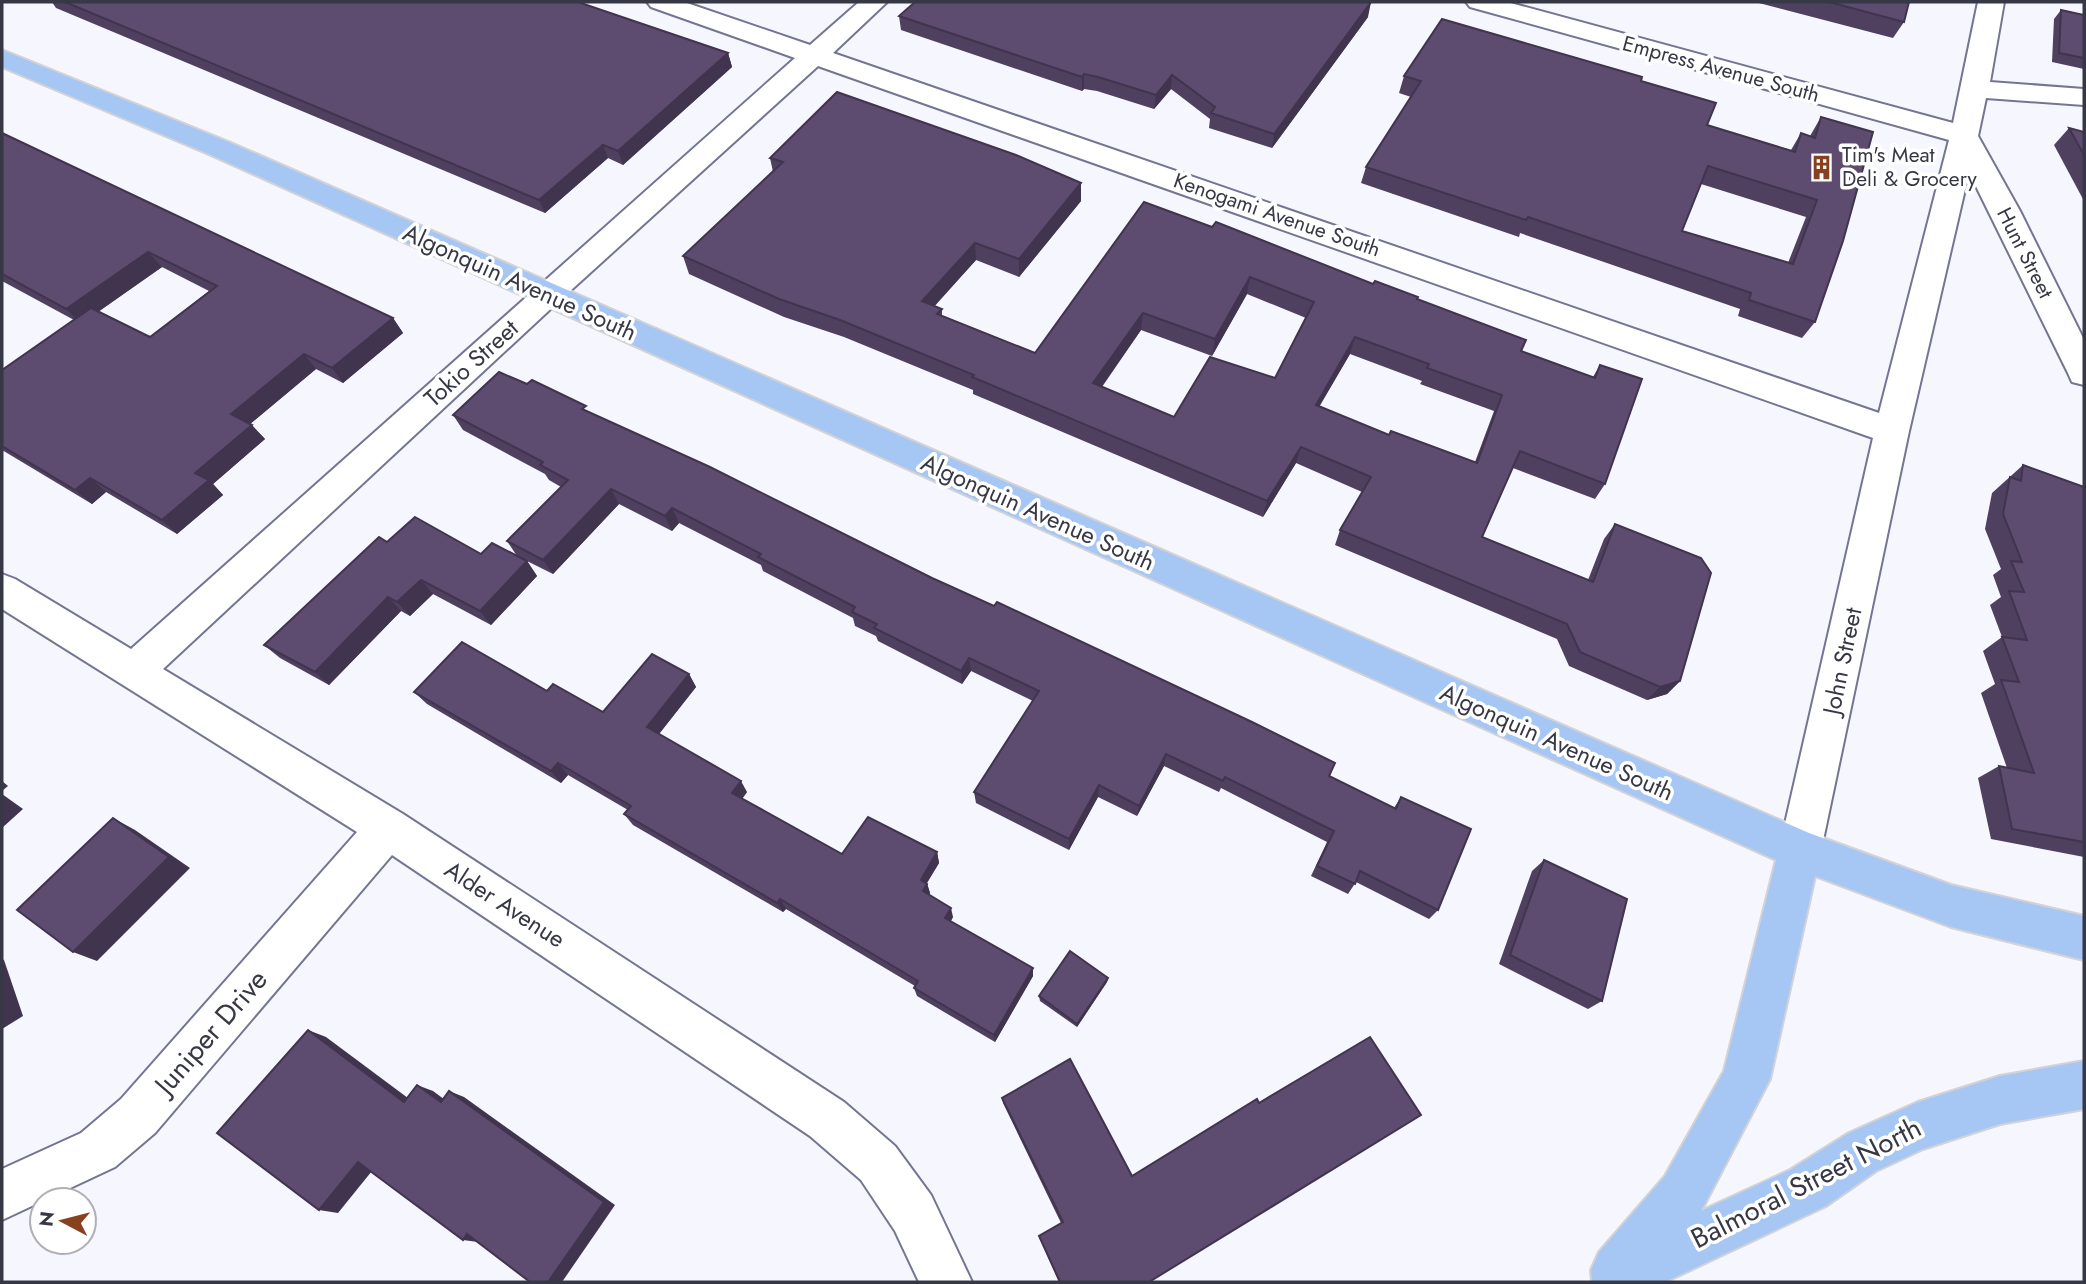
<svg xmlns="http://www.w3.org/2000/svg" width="2086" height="1284" viewBox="0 0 2086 1284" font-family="Jost,sans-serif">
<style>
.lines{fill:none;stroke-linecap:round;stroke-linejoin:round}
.minor-casing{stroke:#737593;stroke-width:4}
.major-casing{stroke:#d3d3d6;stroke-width:4}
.minor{fill:#fff;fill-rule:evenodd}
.major{fill:#a6c6f4;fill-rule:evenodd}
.wall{fill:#504060;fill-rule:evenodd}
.shaded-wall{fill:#41344e}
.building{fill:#5d4b70;stroke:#41344e;stroke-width:2;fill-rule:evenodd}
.labels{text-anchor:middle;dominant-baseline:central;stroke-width:7;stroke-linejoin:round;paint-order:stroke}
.far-street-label{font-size:21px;fill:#373845;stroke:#fff}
.far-poi-label{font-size:21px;fill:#373845;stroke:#fff;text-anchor:start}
.street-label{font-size:24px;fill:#373845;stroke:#fff}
.near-street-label{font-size:28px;fill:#373845;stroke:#fff}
</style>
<rect width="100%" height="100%" fill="#f6f7fe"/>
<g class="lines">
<defs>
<polygon id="minor" points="647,2 684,2 810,45 859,2 887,2 833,53 1879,413 1949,140 1470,7 1466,2 1507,2 1953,123 1978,2 2004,2 1990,82 2084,89 2084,105 1986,98 1978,136 2020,211 2084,340 2084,385 2072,382 2068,373 1969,172 1909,431 1821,850 1815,864 1800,870 1785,864 1779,850 1873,438 818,66 558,302 163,669 403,814 844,1102 895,1146 931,1195 972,1282 919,1282 895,1231 861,1180 810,1136 392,855 155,1133 115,1167 2,1220 2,1169 81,1133 121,1099 357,832 2,609 2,574 15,579 131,649 795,58 651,7"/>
<polygon id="major" points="2,50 231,143 1809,833 1951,885 2084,916 2084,960 1951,927 1815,876 1770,1079 1701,1211 1790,1170 1849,1133 1918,1102 2000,1076 2084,1061 2084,1109 2000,1124 1923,1149 1876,1171 1826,1206 1665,1282 1592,1282 1591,1270 1599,1252 1665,1176 1724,1071 1776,860 211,155 2,67"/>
</defs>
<!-- minor casing -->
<use href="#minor" class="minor-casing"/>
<!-- major casing -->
<use href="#major" class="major-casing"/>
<!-- minor -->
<use href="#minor" class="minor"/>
<!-- major -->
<use href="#major" class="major"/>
</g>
<!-- wall -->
<g class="wall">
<polygon points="52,2 578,2 728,53 732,67 623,165 608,158 545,213 56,8"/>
<polygon points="1755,2 1909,2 1904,22 1893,38"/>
<polygon points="2061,10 2084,15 2084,69 2052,62 2054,19"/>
<polygon points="899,16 1368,17 1272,148 1209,128 1210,119 1171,89 1154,109 1097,91 1084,89 1082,91 901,30"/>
<path d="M1404,76L1641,81L1707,125L1791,150L1801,133L1810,136L1821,117L1815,322L1802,338L1738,316L1740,309L1520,233L1519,237L1361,183L1366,167L1411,97L1399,93ZM1701,184L1806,217L1788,263L1682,231Z"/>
<polygon points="2069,128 2084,132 2084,201 2054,145"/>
<path d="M2,133L393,318L403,333L343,383L316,369L250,424L265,439L213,484L223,495L177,534L106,492L92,504L2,450V370L74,320L2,281ZM162,267L209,291L150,337L99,311Z"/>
<path d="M770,158L1081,183V201L1019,277L976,260L934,306L942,309V316L1035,353L1144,202L1417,300L1521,351L1593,377L1600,365L1605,484L1595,499L1513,468L1482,537L1588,580L1604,539L1615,524L1680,681L1667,694L1647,700L1569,666L1557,639L1335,545L1340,530L1362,492L1296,463L1263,517L973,394V390L844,337L784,317L689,274L683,256L773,172ZM1247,294L1306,318L1275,378L1174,417L1102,387L1141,330L1212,356ZM1350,354L1422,381L1420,384L1494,411L1475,462L1389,435L1319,406Z"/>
<polygon points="527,384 589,413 1394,808 1401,797 1438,910 1429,919 1356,882 1348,894 1311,876 1327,842 1221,788 1219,792 1164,766 1137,816 1098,797 1069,850 976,803 974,792 1033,701 971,671 962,684 878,641 876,636 855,626 853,618 763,571 761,565 679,523 672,531 619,504 553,574 517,556 507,541 561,487 549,480 545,474 463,430 453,415"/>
<polygon points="2023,465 2084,487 2084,857 1991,839 1978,778 1999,766 2007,768 1981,693 1995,684 1983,651 2002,637 1990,605 2001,597 1993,575 2001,569 1985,529 1992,493"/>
<polygon points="387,542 481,554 527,561 537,576 491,625 433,594 410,616 401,611 329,685 280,658 264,645"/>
<polygon points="689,674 696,687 659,734 747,792 742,799 842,854 937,852 939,863 927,883 930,893 929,895 953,917 951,921 1033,968 1033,976 995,1042 917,996 914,988 915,986 786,909 783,912 633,825 624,814 628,810 568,775 561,783 427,704 414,692 547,691 603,712"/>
<polygon points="1544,860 1602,1001 1588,1009 1499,964 1532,871"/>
<polygon points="1108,978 1107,982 1077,1027 1040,1001 1039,996"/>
<polygon points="1002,1098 1149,1282 1059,1282 1039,1236 1061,1223 1003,1103"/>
</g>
<!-- shaded-wall -->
<g class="shaded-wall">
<polygon points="1371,2 1368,17 1272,148 1274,134"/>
<polygon points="728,53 732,67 623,165 618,151"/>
<polygon points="1084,74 1084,89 1082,91 1082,77"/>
<polygon points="1172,75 1171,89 1154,109 1156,95"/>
<polygon points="603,145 608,158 545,213 539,200"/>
<polygon points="1081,183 1081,201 1019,277 1019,259"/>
<polygon points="975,243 976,260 924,318 922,301"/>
<polygon points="148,252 162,267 81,324 66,309"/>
<polygon points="1250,277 1247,294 1212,356 1215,339"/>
<polygon points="1143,313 1141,330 1092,400 1093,383"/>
<polygon points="393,318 403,333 343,383 332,368"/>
<polygon points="1355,337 1350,354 1311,421 1316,405"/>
<polygon points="304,354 316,369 244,429 231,414"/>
<polygon points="252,425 265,439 213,484 223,495 177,534 162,520 195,473"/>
<polygon points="1301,447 1296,463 1263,517 1267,501"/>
<polygon points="90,478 106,492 92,504 75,490"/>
<polygon points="611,489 619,504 553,574 543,560"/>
<polygon points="672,508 679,523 672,531 665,516"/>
<polygon points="527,561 537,576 491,625 480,611"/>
<polygon points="421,580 433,594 410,616 397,602"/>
<polygon points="388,597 401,611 329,685 315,672"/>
<polygon points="969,658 971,671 962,684 961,671"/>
<polygon points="689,674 696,687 655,739 647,727"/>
<polygon points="1680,681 1667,694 1647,700 1660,687"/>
<polygon points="1166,754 1164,766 1137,816 1139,806"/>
<polygon points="558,763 568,775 561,783 551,771"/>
<polygon points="2,781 8,786 2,791"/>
<polygon points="741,781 747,792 738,804 732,793"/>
<polygon points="1099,785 1098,797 1069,850 1069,839"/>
<polygon points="2,794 23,809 2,828"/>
<polygon points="113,818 135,830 190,868 97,961 73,952"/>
<polygon points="937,852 939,863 923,889 921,880"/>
<polygon points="927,884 930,893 925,901 923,891"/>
<polygon points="780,899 786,909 783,912 777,903"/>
<polygon points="951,908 953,917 947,927 945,918"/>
<polygon points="2,959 4,960 23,1016 2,1029"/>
<polygon points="1033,968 1033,976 995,1042 994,1035"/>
<polygon points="1108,978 1107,982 1077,1027 1077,1024"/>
<polygon points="308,1030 326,1037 420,1107 404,1102"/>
<polygon points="417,1085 433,1091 456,1108 441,1102"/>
<polygon points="449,1091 464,1097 615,1205 562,1282 548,1282"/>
<polygon points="358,1162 376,1166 338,1213 319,1210"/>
<polygon points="467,1234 478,1242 463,1240"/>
</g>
<!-- building -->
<g class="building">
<polygon points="65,2 578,2 728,53 618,151 603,145 539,200"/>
<polygon points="915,2 1371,2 1274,134 1211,113 1215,107 1172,75 1156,95 1098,77 1084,74 1082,77 899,16"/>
<polygon points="1829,2 1909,2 1904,22"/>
<polygon points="2061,10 2084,15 2084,58 2059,53"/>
<path d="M1442,19L1642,77L1641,81L1716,103L1707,125L1795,152L1801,133L1815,138L1821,117L1873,132L1843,241L1815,322L1749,300L1751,293L1528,217L1526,220L1366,167L1421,81L1404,76ZM1708,166L1817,200L1793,264L1682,231Z"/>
<path d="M837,92L1016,155L1081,183L1019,259L975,243L922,301L942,309L937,314L1035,353L1144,202L1212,227L1216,222L1373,284L1375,281L1418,297L1417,299L1526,340L1521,351L1595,378L1600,365L1642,379L1605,484L1520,451L1482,537L1593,582L1615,524L1701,558L1711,573L1680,681L1660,687L1580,652L1567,624L1340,530L1371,477L1301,447L1267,501L972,377L974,375L840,320L779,299L683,256L783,162L770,158ZM1250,277L1314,302L1275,378L1210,357L1174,417L1093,383L1143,313L1215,339ZM1355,337L1429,364L1427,368L1502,395L1477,463L1391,431L1389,435L1316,405Z"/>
<polygon points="2069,128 2084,132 2084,155"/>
<polygon points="2,133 393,318 332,368 304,354 231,414 252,425 195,473 209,480 162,520 90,478 75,490 2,446 2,370 91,308 150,337 217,286 148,252 66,309 2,274"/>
<polygon points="499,372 527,384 532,380 586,406 582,409 710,467 932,578 994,606 997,602 1252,722 1335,763 1329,776 1396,809 1401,797 1471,829 1438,910 1360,871 1355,884 1317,866 1334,831 1225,777 1223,781 1166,754 1139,806 1099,785 1069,839 974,792 1039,691 969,658 961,671 874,628 877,624 852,612 855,607 758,557 761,554 672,508 665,516 611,489 543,560 507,541 568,480 540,465 543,462 453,415"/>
<polygon points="2023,465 2084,487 2084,842 2012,829 1999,766 2034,773 2001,680 2019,682 2002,637 2027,640 2009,591 2024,592 2011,561 2022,562 2003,514 2010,477 2021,481"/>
<polygon points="415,517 481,554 492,543 527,561 480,611 421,580 397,602 388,597 315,672 264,645 379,537 387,542"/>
<polygon points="462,642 547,691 553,684 603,712 652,654 689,674 647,727 741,781 732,793 842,854 868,817 937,852 921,880 927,884 923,891 951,908 945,918 1033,968 994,1035 914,988 918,981 780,899 777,903 624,814 631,806 558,763 551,771 414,692"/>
<polygon points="113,818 169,857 73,952 17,910"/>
<polygon points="1544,860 1627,899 1602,1001 1510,955"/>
<polygon points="1070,951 1108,978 1077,1024 1039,996"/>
<polygon points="308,1030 404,1102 417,1085 441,1102 449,1091 604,1202 548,1282 530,1282 467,1234 463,1240 358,1162 319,1210 217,1133"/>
<polygon points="1370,1037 1421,1115 1149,1282 1060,1282 1039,1236 1063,1222 1002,1098 1070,1059 1132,1176 1257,1099 1259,1103"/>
</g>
<!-- icons -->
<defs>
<symbol id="building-bare" viewBox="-9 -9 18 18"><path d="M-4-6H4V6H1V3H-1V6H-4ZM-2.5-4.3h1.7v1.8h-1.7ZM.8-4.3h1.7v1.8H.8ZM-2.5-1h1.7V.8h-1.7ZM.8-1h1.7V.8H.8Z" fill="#88411e" stroke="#fff" stroke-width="2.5" paint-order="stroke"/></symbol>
</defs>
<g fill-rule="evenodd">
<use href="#building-bare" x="1804" y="150" width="35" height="35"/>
</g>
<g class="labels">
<!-- far-street labels -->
<g class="far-street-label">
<text transform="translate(1721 69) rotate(15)">Empress Avenue South</text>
<text transform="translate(1277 215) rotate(19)">Kenogami Avenue South</text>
<text transform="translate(2025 253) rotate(63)">Hunt Street</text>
</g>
<!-- far-poi labels -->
<g class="far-poi-label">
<text x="1842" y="155">Tim's Meat<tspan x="1842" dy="24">Deli &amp; Grocery</tspan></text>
</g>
<!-- street labels -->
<g class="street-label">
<text transform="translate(520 282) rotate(24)">Algonquin Avenue South</text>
<text transform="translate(471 363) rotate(-42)">Tokio Street</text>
<text transform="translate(1038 512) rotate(24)">Algonquin Avenue South</text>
<text transform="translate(1842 661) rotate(-78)">John Street</text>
<text transform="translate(1557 742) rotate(24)">Algonquin Avenue South</text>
<text transform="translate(505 904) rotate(33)">Alder Avenue</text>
</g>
<!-- near-street labels -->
<g class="near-street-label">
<text transform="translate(211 1032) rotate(-49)">Juniper Drive</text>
<text transform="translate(1806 1183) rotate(-27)">Balmoral Street North</text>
</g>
</g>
<!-- border -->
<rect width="2086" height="1284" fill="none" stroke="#373845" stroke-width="7"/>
<!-- north arrow -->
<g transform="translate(63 1221) rotate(277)"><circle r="33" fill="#ffffff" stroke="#afafb5" stroke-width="2"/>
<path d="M0-5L12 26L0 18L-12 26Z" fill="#88411e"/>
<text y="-10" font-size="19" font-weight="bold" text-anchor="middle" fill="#373845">N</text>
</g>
</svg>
